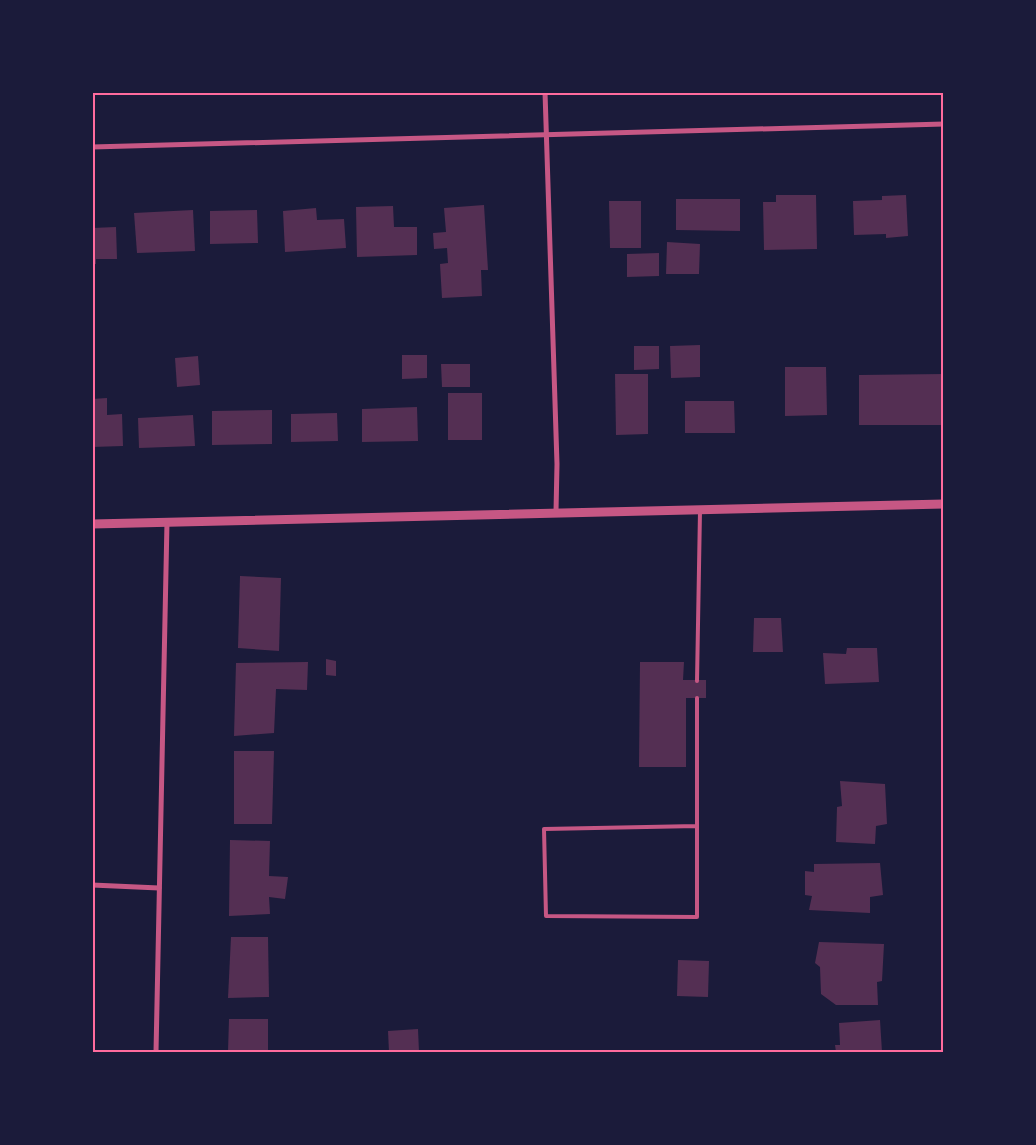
<svg xmlns="http://www.w3.org/2000/svg" width="1036" height="1145" viewBox="0 0 1036 1145" font-family="'Asap Condensed',sans-serif">
<style>
.building{fill:#542f53}
.lines{fill:none;stroke-linecap:round;stroke-linejoin:round}
.service{stroke:#c65784;stroke-width:4}
.minor{stroke:#c65784;stroke-width:5}
.tertiary{stroke:#c65784;stroke-width:9}
.neatline{fill:none;stroke:#ff6b9d;stroke-width:2}
</style>
<rect width="100%" height="100%" fill="#1b1b3a"/>
<!-- building -->
<g class="building">
<polygon points="776,195 816,195 817,249 764,250 763,202 776,202"/>
<polygon points="906,195 908,236 886,238 886,234 854,235 853,201 882,200 882,196"/>
<polygon points="676,199 740,199 740,231 676,230"/>
<polygon points="609,201 641,201 641,248 610,248"/>
<polygon points="484,205 488,270 481,270 482,296 442,298 440,264 448,263 447,248 434,249 433,233 446,232 444,208"/>
<polygon points="393,206 394,227 417,227 417,255 357,257 356,207"/>
<polygon points="316,208 317,220 344,219 346,248 285,252 283,211"/>
<polygon points="193,210 195,251 137,253 134,213"/>
<polygon points="257,210 258,243 210,244 210,211"/>
<polygon points="116,227 117,259 96,259 96,264 92,264 92,228"/>
<polygon points="667,242 700,244 699,274 666,274"/>
<polygon points="659,253 659,276 627,277 627,254"/>
<polygon points="700,345 700,377 671,378 670,346"/>
<polygon points="634,346 659,346 659,369 634,370"/>
<polygon points="402,355 427,355 427,378 402,379"/>
<polygon points="198,356 200,385 177,387 175,358"/>
<polygon points="441,364 470,364 470,387 442,387"/>
<polygon points="785,367 826,367 827,415 785,416"/>
<polygon points="615,374 648,374 648,434 616,435"/>
<polygon points="944,374 944,425 859,425 859,375"/>
<rect x="448" y="393" width="34" height="47"/>
<polygon points="107,398 107,415 122,414 123,446 92,447 92,399"/>
<polygon points="685,401 734,401 735,433 685,433"/>
<polygon points="417,407 418,441 362,442 362,409"/>
<polygon points="272,410 272,444 212,445 212,411"/>
<polygon points="337,413 338,441 291,442 291,414"/>
<polygon points="193,415 195,446 139,448 138,418"/>
<polygon points="240,576 281,578 279,651 238,648"/>
<polygon points="754,618 781,618 783,652 753,652"/>
<polygon points="847,648 877,648 879,682 825,684 823,653 846,654"/>
<polygon points="326,659 336,661 336,676 326,675"/>
<polygon points="308,662 307,690 276,689 274,733 234,736 236,663"/>
<polygon points="640,662 684,662 683,680 706,680 706,698 686,698 686,767 639,767"/>
<polygon points="234,751 274,751 272,824 234,824"/>
<polygon points="840,781 885,784 887,824 876,826 875,844 836,842 837,807 842,806"/>
<polygon points="230,840 270,841 269,876 288,877 285,899 269,897 270,914 229,916"/>
<polygon points="880,863 883,895 870,897 870,913 809,910 812,896 805,895 805,871 814,872 814,864"/>
<polygon points="231,937 268,937 269,997 228,998"/>
<polygon points="819,942 884,944 882,981 877,982 878,1005 836,1005 821,994 820,967 815,963"/>
<polygon points="678,960 709,961 708,997 677,996"/>
<polygon points="229,1019 268,1019 268,1052 228,1052"/>
<polygon points="880,1020 882,1052 836,1052 835,1045 840,1045 839,1023"/>
<polygon points="418,1029 419,1052 389,1052 388,1031"/>
</g>
<g class="lines">
<!-- service -->
<g class="service">
<polyline points="697,681 700,511"/>
<polyline points="697,698 697,917 546,916 544,829 697,826"/>
</g>
<!-- minor -->
<g class="minor">
<polyline points="545,92 557,464 556,512"/>
<polyline points="92,147 944,124"/>
<polyline points="92,885 159,888"/>
<polyline points="156,1052 167,522"/>
</g>
<!-- tertiary -->
<polyline class="tertiary" points="92,524 944,504"/>
</g>
<!-- border -->
<rect width="1036" height="1145" fill="none" stroke="#1b1b3a" stroke-width="188"/>
<rect x="94" y="94" width="848" height="957" class="neatline"/>
</svg>
